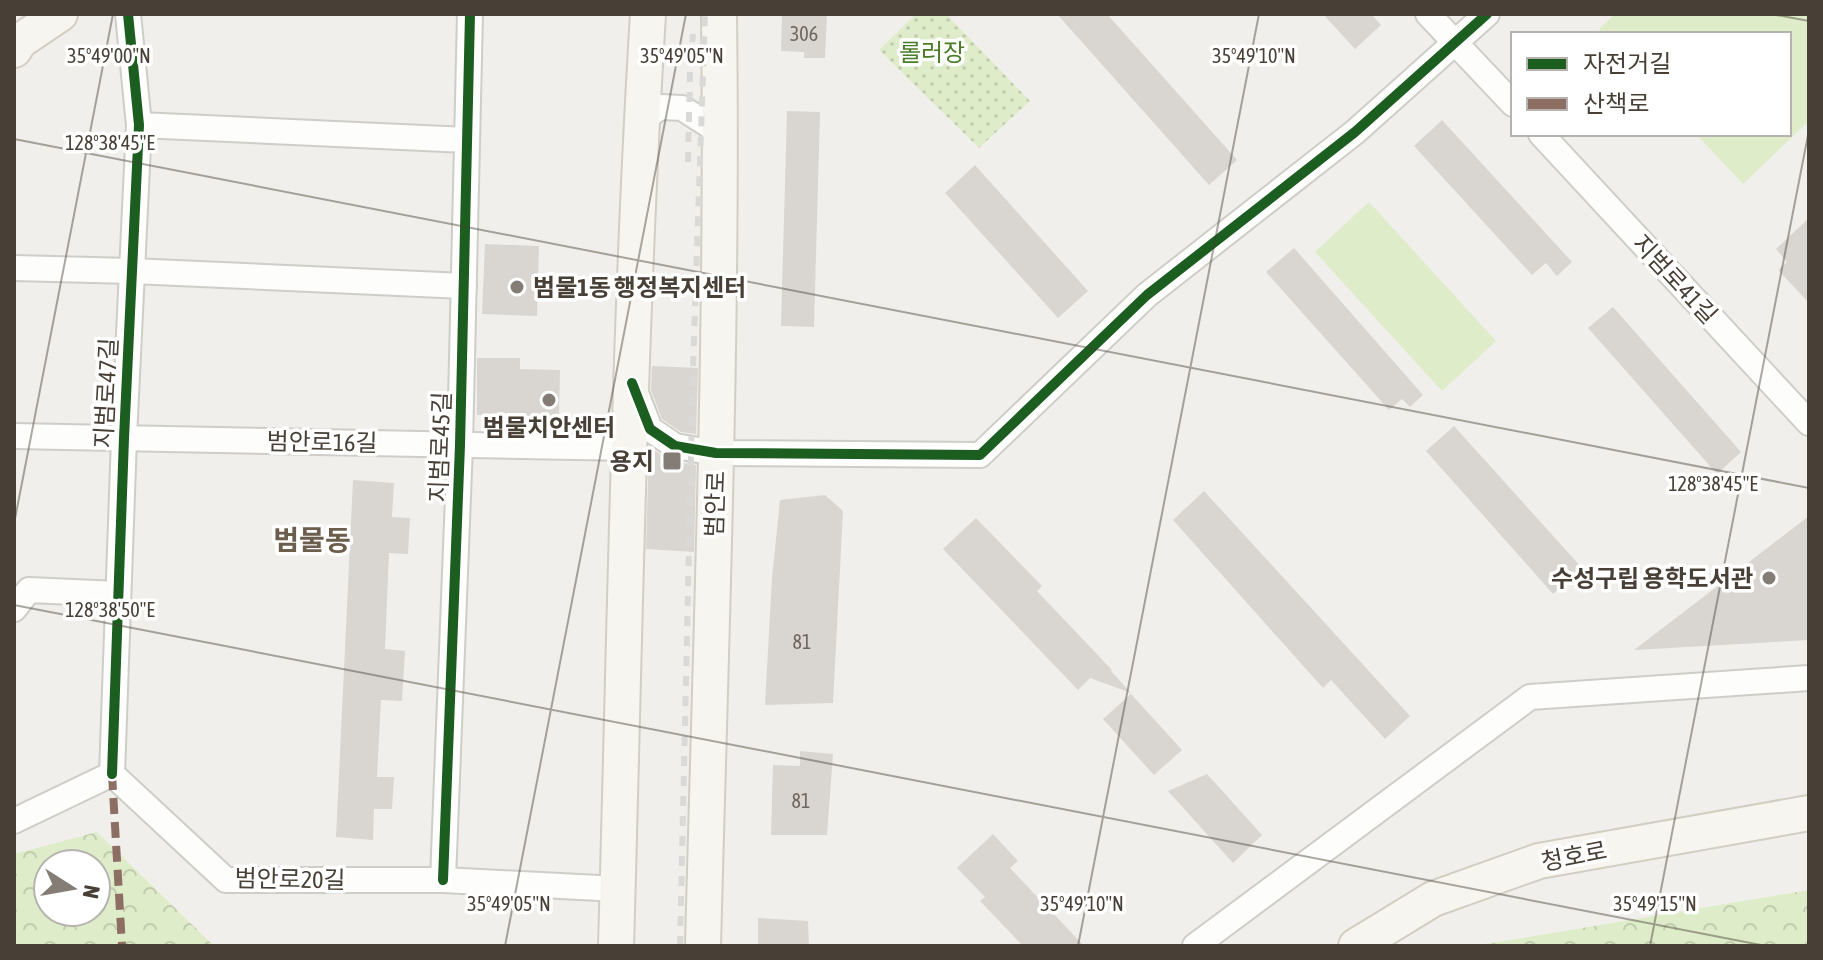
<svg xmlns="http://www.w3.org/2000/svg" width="1823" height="960" viewBox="0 0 1823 960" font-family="'Asap Condensed','Noto Sans KR',sans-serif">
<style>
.grass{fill:url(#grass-dots)}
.forest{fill:url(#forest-crowns);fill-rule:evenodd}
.pitch{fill:#dfecca}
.building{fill:#d9d6d2}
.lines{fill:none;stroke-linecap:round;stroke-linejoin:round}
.street-casing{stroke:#cfcdc8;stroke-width:28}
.secondary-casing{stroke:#d2cec3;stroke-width:38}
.street{stroke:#fdfdfc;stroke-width:24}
.secondary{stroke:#f7f5ef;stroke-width:34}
.rail{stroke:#d9d9d8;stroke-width:6;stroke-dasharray:10 10;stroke-linecap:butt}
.quiet{stroke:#8d6e63;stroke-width:8;stroke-dasharray:16 8;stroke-linecap:butt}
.cycleway-casing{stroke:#fff;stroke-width:15}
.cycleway{stroke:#1b5e20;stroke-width:10}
.ticks{fill:none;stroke:#484036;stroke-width:2;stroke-opacity:0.45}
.poi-dot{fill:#837d75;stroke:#fff;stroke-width:3}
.labels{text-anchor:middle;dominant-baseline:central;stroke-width:7;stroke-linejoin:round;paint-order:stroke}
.number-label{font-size:20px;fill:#6e675e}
.park-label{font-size:24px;fill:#4a7c27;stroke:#fff}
.street-label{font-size:24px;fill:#484036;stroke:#fff}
.poi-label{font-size:24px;font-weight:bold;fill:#484036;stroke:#fff;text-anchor:end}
.quarter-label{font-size:28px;font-weight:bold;fill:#6b5e4d;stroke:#fff}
.ticks-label{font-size:20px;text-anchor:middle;fill:#484036;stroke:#fff;stroke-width:7;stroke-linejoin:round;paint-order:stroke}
</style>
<defs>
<pattern id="grass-dots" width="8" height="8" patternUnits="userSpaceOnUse" patternTransform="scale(2)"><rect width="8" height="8" fill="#dfecca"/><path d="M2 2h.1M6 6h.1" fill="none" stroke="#c1cbae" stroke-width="1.8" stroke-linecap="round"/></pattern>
<pattern id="forest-crowns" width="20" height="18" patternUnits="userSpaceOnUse" patternTransform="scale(2)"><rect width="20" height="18" fill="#dfecca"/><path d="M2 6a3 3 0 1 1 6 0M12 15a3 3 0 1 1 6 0" fill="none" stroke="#c1cbae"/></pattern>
</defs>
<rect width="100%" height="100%" fill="#f1efeb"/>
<!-- grass -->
<polygon class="grass" points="916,14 946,14 1030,101 979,148 879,50"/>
<!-- forest -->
<g class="forest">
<path d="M97,832L214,946H14V854ZM48,864H96V912H48Z"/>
<polygon points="1809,890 1809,946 1474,946"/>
</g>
<!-- pitch -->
<g class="pitch">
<polygon points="1615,14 1809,14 1809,121 1743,184 1696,134 1789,134 1789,34 1603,34 1599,29"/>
<polygon points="1369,202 1496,341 1442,391 1315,252"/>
</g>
<!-- building -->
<g class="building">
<polygon points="782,14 827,14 825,58 804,58 804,52 781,51"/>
<polygon points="1057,14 1107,14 1237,160 1209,185"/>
<polygon points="1323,14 1371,14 1381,25 1355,49"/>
<polygon points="787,111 820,112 814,327 781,326"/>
<polygon points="1442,120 1572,262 1557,276 1546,263 1532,275 1414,146"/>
<polygon points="975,165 1088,291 1058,318 945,193"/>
<polygon points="1809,218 1809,303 1778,270 1787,262 1776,249"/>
<polygon points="485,244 539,246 537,316 482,314"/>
<polygon points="1294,248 1423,395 1410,407 1402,399 1389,410 1266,272"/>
<polygon points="1613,307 1741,452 1717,474 1588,328"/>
<polygon points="477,358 520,358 520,369 560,370 559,416 477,415"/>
<polygon points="652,366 698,368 696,434 681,432 662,419 651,390"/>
<polygon points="1454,426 1582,568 1553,594 1426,451"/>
<polygon points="649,447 672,461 696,465 694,552 646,549"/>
<polygon points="353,480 394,483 392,517 410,518 408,554 389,553 385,649 405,651 402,701 381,700 377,777 394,777 392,809 374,809 373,840 336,837"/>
<polygon points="1204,491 1410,716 1385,739 1331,680 1323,688 1173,520"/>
<polygon points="825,495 843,511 833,703 765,705 772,578 780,500"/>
<polygon points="1809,516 1809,640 1634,650"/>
<polygon points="976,518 1042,586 1037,591 1112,670 1111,671 1131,693 1090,678 1078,690 943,549"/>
<polygon points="1131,694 1182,750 1154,775 1103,719"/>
<polygon points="800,751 833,754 827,835 771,835 773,765 800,766"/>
<polygon points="1207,774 1262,835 1233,863 1168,791"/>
<polygon points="993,834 1018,861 1010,868 1084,946 1023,946 980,901 985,897 957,868"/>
<polygon points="758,918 808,921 809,946 758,946"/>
</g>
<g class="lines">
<defs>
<g id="street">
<polyline points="1428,14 1513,104"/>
<polyline points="641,120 661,107 682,108 721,133"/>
<polyline points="139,125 467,140"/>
<polyline points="1541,134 1809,423"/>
<polyline points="14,268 132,271 464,286"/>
<polyline points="636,393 650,429 675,446 716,453 980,455 1147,295 1355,132 1487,14"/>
<polyline points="14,436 630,448"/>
<polyline points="14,609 29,590 118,594"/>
<polyline points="112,774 124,438 139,125 128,14"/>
<polyline points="112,774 226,880 443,880 618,889"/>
<polyline points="14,821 112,774"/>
<polyline points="443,880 460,445 470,14"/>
<polyline points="1195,946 1530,697 1809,678"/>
</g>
<g id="secondary">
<polyline points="14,50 20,41 60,14"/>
<path d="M616,946C625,635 629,324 648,14"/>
<path d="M703,946C711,635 723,325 719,14"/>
<polyline points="1356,946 1433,899 1539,861 1809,813"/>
</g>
</defs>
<!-- street casing -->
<use href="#street" class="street-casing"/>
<!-- secondary casing -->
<use href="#secondary" class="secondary-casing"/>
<!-- street -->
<use href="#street" class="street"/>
<!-- secondary -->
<use href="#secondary" class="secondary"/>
<!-- rail -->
<g class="rail">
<polyline points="688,162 690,74 693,34"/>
<polyline points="680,946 693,368 705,14"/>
</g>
<!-- quiet -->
<polyline class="quiet" points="112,774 122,946"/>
<defs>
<g id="cycleway">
<polyline points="632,383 650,429 675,446 716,453 980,455 1147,295 1355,132 1487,14"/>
<polyline points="112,774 124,438 139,125 128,14"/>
<polyline points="443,880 460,445 470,14"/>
</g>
</defs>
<!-- cycleway casing -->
<use href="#cycleway" class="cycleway-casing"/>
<!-- cycleway -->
<use href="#cycleway" class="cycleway"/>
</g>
<!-- ticks -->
<path class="ticks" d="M1771,14L1809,21M14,139L1809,488M14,524L113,14M14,605L1766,946M505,946L686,14M1078,946L1259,14M1650,946L1809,130"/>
<!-- markers -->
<g class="poi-dot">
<circle cx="517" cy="287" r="8"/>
<circle cx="549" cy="400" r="8"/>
<rect x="662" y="451" width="20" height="20" rx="4"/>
<circle cx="1769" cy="578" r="8"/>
</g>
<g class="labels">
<!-- number labels -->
<g class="number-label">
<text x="804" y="33">306</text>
<text x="802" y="641">81</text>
<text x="801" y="800">81</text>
</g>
<!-- park labels -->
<g class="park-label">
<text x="932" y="52">롤러장</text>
</g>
<!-- street labels -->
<g class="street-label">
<text transform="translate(1675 279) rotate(47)">지범로41길</text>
<text transform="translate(106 393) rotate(-87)">지범로47길</text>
<text transform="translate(322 442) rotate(1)">범안로16길</text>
<text transform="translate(440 447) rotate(-88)">지범로45길</text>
<text transform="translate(715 504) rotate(-88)">범안로</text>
<text transform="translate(1574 856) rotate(-11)">청호로</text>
<text transform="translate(290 879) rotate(1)">범안로20길</text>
</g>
<!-- poi labels -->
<g class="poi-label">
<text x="533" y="287" text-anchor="start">범물1동 행정복지센터</text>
<text x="549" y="427" text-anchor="middle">범물치안센터</text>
<text x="654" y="461">용지</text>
<text x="1753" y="578">수성구립 용학도서관</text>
</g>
<!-- quarter labels -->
<g class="quarter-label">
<text x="312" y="540">범물동</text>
</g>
</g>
<g class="ticks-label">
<text x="109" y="63">35°49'00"N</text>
<text x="682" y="63">35°49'05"N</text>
<text x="1254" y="63">35°49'10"N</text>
<text x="110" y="150">128°38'45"E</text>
<text x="1713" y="491">128°38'45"E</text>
<text x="110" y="617">128°38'50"E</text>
<text x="509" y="911">35°49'05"N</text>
<text x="1082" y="911">35°49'10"N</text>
<text x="1655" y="911">35°49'15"N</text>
</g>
<!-- border -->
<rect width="1823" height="960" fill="none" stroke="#484036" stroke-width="32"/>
<!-- legend -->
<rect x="1511" y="32" width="280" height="104" fill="#ffffff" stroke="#b6b3af" stroke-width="2"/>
<rect x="1527" y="58" width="40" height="12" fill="#1b5e20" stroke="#b6b3af" stroke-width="2"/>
<text x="1583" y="72" font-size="24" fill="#484036">자전거길</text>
<rect x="1527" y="98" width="40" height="12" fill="#8d6e63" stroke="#b6b3af" stroke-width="2"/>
<text x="1583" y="112" font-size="24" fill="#484036">산책로</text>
<!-- north arrow -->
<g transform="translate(72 888) rotate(101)"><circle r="38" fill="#ffffff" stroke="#b6b3af" stroke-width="2"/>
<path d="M0-6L14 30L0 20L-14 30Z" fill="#837d75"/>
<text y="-12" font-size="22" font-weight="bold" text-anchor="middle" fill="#484036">N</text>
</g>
</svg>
